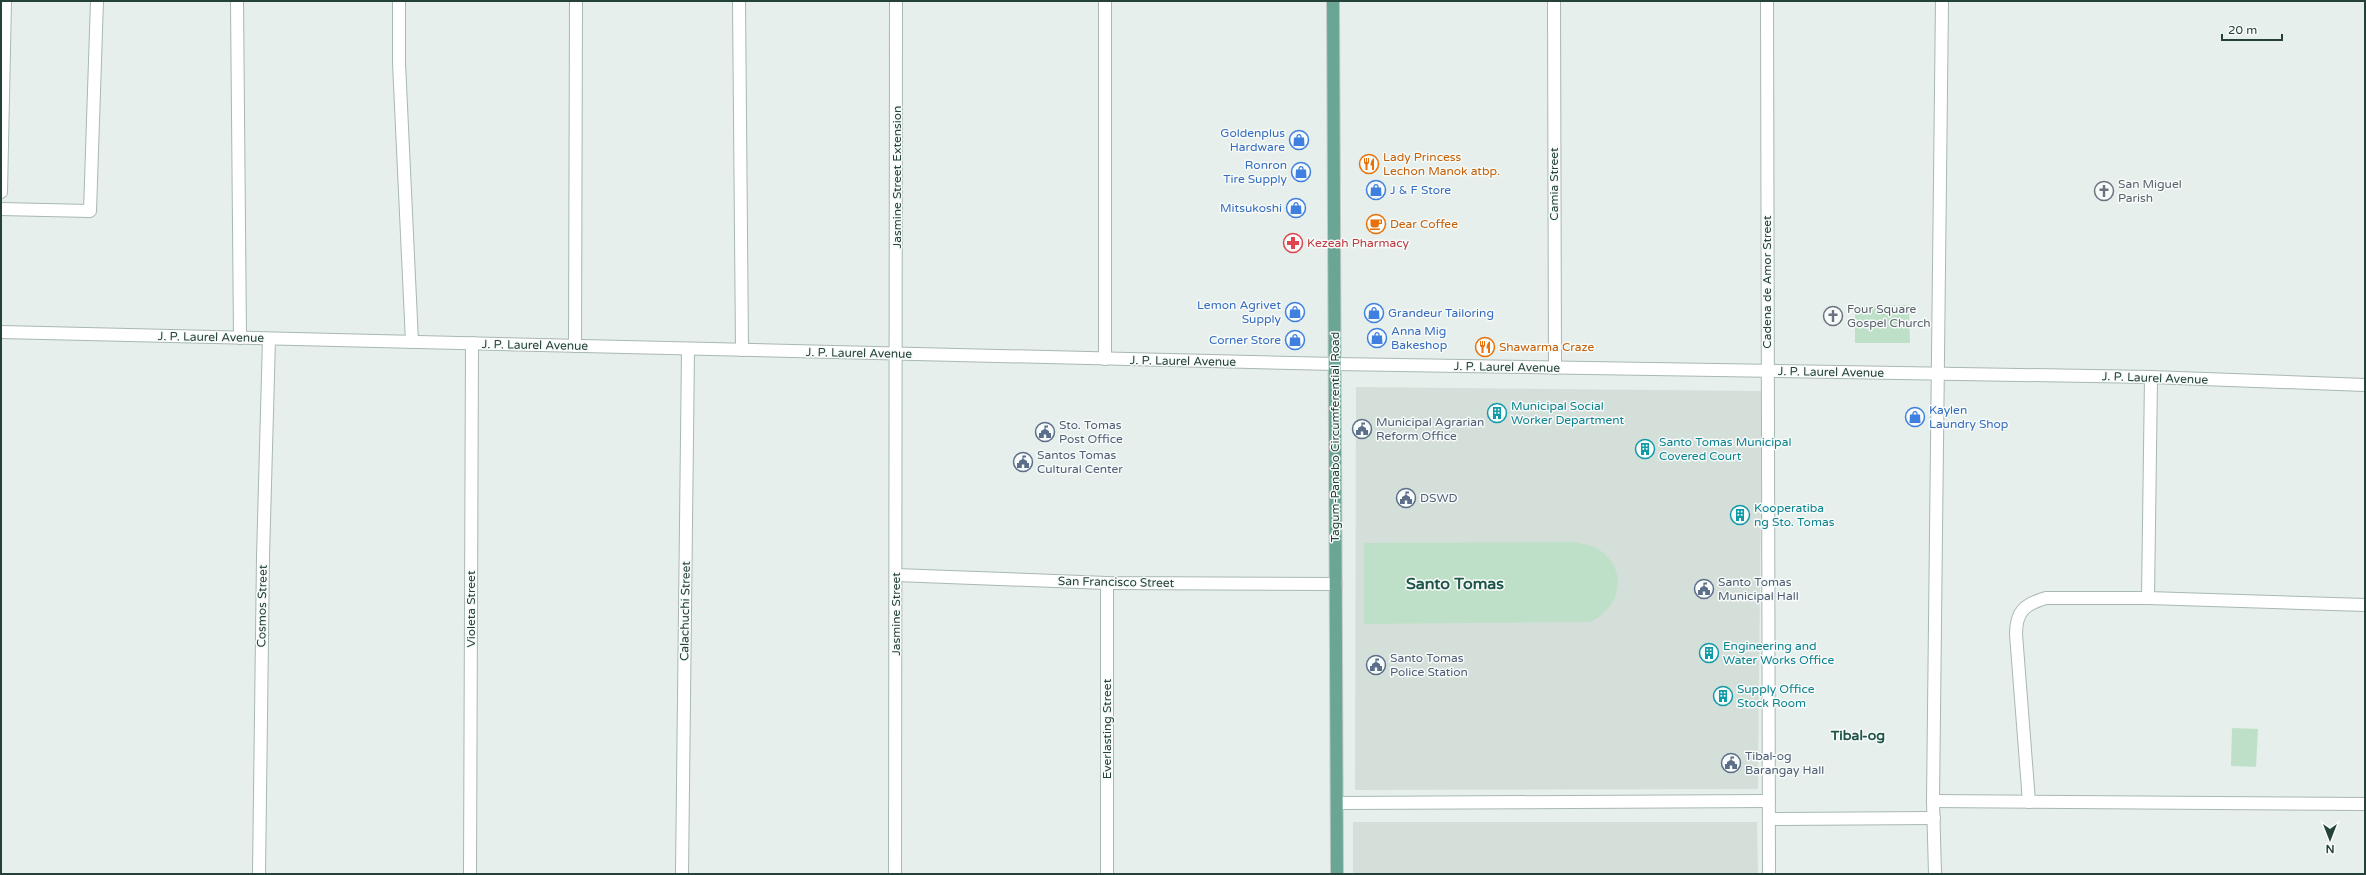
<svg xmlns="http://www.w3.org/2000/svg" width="2366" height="875" viewBox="0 0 2366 875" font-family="'Varela Round',sans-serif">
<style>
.built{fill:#d4dfda}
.green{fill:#bfe0c8}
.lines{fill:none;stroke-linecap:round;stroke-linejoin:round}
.minor-casing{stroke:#a8b8b2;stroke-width:14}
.tertiary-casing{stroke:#a8b8b2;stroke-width:14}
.primary-casing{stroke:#c2cac8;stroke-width:14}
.minor{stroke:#fff;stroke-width:12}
.tertiary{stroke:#fff;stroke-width:12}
.primary{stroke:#6aa596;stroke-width:12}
.labels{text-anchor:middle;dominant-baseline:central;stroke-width:3;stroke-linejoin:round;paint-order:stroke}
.shop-label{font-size:12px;fill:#366cbe;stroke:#f7fbf9;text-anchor:end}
.food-label{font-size:12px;fill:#c56008;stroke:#f7fbf9;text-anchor:start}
.street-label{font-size:12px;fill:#24423a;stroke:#f7fbf9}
.worship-label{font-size:12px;fill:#5b616d;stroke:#f7fbf9;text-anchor:start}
.health-label{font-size:12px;fill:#be3a42;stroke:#f7fbf9;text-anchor:start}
.culture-label{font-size:12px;fill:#0d838f;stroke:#f7fbf9;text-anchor:start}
.service-label{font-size:12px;fill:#4e5e75;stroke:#f7fbf9;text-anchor:start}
.quarter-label{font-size:14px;font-weight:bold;fill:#1f5548;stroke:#f7fbf9}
.district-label{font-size:16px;font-weight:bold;fill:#1f5548;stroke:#f7fbf9}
</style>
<rect width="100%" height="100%" fill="#e6efeb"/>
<!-- built -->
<g class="built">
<polygon points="1356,387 1762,391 1758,789 1355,790"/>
<polygon points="1353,822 1757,822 1758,874 1353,874"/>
</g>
<!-- green -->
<g class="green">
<polygon points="1909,305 1910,343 1855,343 1855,306"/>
<path d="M1574,542C1583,544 1593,545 1601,551C1629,572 1620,609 1590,622L1364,624V543Z"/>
<polygon points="2232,728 2258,729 2256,767 2231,766"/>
</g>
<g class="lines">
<defs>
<g id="minor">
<polyline points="237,1 240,338"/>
<polyline points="399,1 399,63 412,342"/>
<polyline points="739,1 742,350"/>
<polyline points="1554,1 1555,368"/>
<polyline points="1767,1 1769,874"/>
<polyline points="1,192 5,1"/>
<polyline points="1,209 90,211 97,1"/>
<polyline points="575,346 576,1"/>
<polyline points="1105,359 1105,1"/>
<polyline points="896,575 1107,583 1336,584"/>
<polyline points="1107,583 1107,874"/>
<polyline points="2148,598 2151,377"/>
<polyline points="1933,801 2365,804"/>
<path d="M2029,802L2016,634C2016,611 2025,604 2046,598H2148L2365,605"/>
<polyline points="1337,803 1769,801"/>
<polyline points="1769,819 1934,818"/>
<polyline points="259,874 263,557 269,339"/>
<polyline points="470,874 472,343"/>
<polyline points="682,874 688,349"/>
<polyline points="895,874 896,1"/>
<polyline points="1935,874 1933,801 1942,1"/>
</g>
<polyline id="tertiary" points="1,332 1335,364 2151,377 2365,385"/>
<polyline id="primary" points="1333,1 1337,874"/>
</defs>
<!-- minor casing -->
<use href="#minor" class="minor-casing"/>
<!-- tertiary casing -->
<use href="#tertiary" class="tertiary-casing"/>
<!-- primary casing -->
<use href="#primary" class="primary-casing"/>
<!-- minor -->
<use href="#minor" class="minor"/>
<!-- tertiary -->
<use href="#tertiary" class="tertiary"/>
<!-- primary -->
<use href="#primary" class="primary"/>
</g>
<!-- icons -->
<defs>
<symbol id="shop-ring" viewBox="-11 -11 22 22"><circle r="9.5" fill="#f7fbf9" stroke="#3f7fe0" stroke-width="1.5"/><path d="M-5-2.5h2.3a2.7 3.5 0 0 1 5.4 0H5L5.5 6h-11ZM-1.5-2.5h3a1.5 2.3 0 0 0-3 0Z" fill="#3f7fe0"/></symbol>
<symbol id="restaurant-ring" viewBox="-11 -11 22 22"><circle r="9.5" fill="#f7fbf9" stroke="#e8710a" stroke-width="1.5"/><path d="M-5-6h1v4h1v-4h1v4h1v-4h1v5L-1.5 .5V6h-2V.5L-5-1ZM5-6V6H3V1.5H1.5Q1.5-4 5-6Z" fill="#e8710a"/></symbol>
<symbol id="church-ring" viewBox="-11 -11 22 22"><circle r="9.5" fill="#f7fbf9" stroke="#6b7280" stroke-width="1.5"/><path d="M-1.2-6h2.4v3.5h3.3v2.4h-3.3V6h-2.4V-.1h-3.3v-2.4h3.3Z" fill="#6b7280"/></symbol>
<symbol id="cafe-ring" viewBox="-11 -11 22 22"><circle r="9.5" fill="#f7fbf9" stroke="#e8710a" stroke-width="1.5"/><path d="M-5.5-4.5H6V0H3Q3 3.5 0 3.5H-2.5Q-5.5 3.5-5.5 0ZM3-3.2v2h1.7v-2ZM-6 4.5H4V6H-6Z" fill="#e8710a"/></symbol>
<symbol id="pharmacy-ring" viewBox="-11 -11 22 22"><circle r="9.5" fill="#f7fbf9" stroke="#e0444e" stroke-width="1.5"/><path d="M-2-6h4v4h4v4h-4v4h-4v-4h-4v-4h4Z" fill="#e0444e"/></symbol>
<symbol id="building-ring" viewBox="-11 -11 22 22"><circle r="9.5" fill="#f7fbf9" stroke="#0f9aa8" stroke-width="1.5"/><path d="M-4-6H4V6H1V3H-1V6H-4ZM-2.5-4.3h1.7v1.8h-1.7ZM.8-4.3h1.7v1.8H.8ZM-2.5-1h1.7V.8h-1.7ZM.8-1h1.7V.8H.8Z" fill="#0f9aa8"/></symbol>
<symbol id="civic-ring" viewBox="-11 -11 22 22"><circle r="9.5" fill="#f7fbf9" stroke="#5c6f8a" stroke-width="1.5"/><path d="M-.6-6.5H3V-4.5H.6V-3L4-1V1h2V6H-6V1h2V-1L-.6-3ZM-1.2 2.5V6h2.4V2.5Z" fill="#5c6f8a"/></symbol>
</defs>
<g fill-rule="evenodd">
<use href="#shop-ring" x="1288" y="129" width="22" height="22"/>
<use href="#restaurant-ring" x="1358" y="153" width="22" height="22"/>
<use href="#shop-ring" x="1290" y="161" width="22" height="22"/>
<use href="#shop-ring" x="1365" y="179" width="22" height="22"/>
<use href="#church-ring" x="2093" y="180" width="22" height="22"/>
<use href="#shop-ring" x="1285" y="197" width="22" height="22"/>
<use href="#cafe-ring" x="1365" y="213" width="22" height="22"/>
<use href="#pharmacy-ring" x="1282" y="232" width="22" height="22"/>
<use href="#shop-ring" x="1284" y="301" width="22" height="22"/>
<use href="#shop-ring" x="1363" y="302" width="22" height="22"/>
<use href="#church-ring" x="1822" y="305" width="22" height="22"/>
<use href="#shop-ring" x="1366" y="327" width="22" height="22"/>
<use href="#shop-ring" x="1284" y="329" width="22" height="22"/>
<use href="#restaurant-ring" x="1474" y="336" width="22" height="22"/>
<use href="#building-ring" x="1486" y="402" width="22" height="22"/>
<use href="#shop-ring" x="1904" y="406" width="22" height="22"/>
<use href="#civic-ring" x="1351" y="418" width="22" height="22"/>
<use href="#civic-ring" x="1034" y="421" width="22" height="22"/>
<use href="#building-ring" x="1634" y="438" width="22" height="22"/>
<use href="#civic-ring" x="1012" y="451" width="22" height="22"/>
<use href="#civic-ring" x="1395" y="487" width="22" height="22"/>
<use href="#building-ring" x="1729" y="504" width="22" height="22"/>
<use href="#civic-ring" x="1693" y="578" width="22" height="22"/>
<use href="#building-ring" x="1698" y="642" width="22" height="22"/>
<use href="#civic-ring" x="1365" y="654" width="22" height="22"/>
<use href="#building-ring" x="1712" y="685" width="22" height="22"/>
<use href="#civic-ring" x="1720" y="752" width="22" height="22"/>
</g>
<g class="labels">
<!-- shop labels -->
<g class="shop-label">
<text x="1285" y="133">Goldenplus<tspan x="1285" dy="14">Hardware</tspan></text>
<text x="1287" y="165">Ronron<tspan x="1287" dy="14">Tire Supply</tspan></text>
<text x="1390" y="190" text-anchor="start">J &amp; F Store</text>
<text x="1282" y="208">Mitsukoshi</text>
<text x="1281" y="305">Lemon Agrivet<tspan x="1281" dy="14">Supply</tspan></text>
<text x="1388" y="313" text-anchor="start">Grandeur Tailoring</text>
<text x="1391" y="331" text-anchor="start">Anna Mig<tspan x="1391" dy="14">Bakeshop</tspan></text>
<text x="1281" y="340">Corner Store</text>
<text x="1929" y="410" text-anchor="start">Kaylen<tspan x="1929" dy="14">Laundry Shop</tspan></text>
</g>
<!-- food labels -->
<g class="food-label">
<text x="1383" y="157">Lady Princess<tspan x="1383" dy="14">Lechon Manok atbp.</tspan></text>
<text x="1390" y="224">Dear Coffee</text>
<text x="1499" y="347">Shawarma Craze</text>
</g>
<!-- street labels -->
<g class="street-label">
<text transform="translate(897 177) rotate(-90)">Jasmine Street Extension</text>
<text transform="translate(1554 184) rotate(-90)">Camia Street</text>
<text transform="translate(1767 282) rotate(-90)">Cadena de Amor Street</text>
<text transform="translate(211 337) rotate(1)">J. P. Laurel Avenue</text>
<text transform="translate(535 345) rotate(1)">J. P. Laurel Avenue</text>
<text transform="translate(859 353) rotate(1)">J. P. Laurel Avenue</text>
<text transform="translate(1183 361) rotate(1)">J. P. Laurel Avenue</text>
<text transform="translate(1507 367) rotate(1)">J. P. Laurel Avenue</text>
<text transform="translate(1831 372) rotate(1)">J. P. Laurel Avenue</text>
<text transform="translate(2155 378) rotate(2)">J. P. Laurel Avenue</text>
<text transform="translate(1335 437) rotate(-90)">Tagum-Panabo Circumferential Road</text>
<text transform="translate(1116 582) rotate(1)">San Francisco Street</text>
<text transform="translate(262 606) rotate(-89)">Cosmos Street</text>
<text transform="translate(471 609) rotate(-90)">Violeta Street</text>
<text transform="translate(685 611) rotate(-89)">Calachuchi Street</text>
<text transform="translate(896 614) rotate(-90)">Jasmine Street</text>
<text transform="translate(1107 729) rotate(-90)">Everlasting Street</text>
</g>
<!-- worship labels -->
<g class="worship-label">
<text x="2118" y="184">San Miguel<tspan x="2118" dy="14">Parish</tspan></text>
<text x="1847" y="309">Four Square<tspan x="1847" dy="14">Gospel Church</tspan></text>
</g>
<!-- health labels -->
<g class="health-label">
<text x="1307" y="243">Kezeah Pharmacy</text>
</g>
<!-- culture labels -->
<g class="culture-label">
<text x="1511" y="406">Municipal Social<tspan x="1511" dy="14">Worker Department</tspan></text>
<text x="1659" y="442">Santo Tomas Municipal<tspan x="1659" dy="14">Covered Court</tspan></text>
<text x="1754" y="508">Kooperatiba<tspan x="1754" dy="14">ng Sto. Tomas</tspan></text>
<text x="1723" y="646">Engineering and<tspan x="1723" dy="14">Water Works Office</tspan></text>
<text x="1737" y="689">Supply Office<tspan x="1737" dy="14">Stock Room</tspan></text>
</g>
<!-- service labels -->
<g class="service-label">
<text x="1376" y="422">Municipal Agrarian<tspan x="1376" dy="14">Reform Office</tspan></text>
<text x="1059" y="425">Sto. Tomas<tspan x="1059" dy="14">Post Office</tspan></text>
<text x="1037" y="455">Santos Tomas<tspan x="1037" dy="14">Cultural Center</tspan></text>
<text x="1420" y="498">DSWD</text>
<text x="1718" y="582">Santo Tomas<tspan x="1718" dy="14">Municipal Hall</tspan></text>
<text x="1390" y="658">Santo Tomas<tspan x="1390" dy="14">Police Station</tspan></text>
<text x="1745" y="756">Tibal-og<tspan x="1745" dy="14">Barangay Hall</tspan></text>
</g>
<!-- quarter labels -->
<g class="quarter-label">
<text x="1858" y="735">Tibal-og</text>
</g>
<!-- district labels -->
<g class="district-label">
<text x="1455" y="584">Santo Tomas</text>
</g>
</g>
<!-- border -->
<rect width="2366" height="875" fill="none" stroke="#24423a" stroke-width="4"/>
<!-- north arrow -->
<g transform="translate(2330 839) rotate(180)" stroke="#f7fbf9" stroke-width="3" paint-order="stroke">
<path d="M0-3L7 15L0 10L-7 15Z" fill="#24423a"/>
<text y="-6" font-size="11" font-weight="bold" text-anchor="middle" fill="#24423a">N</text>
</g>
<!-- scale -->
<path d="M2222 34v6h60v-6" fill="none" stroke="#24423a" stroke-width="2"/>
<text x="2228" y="34" font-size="12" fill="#24423a" stroke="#f7fbf9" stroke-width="3" paint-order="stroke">20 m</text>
</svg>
